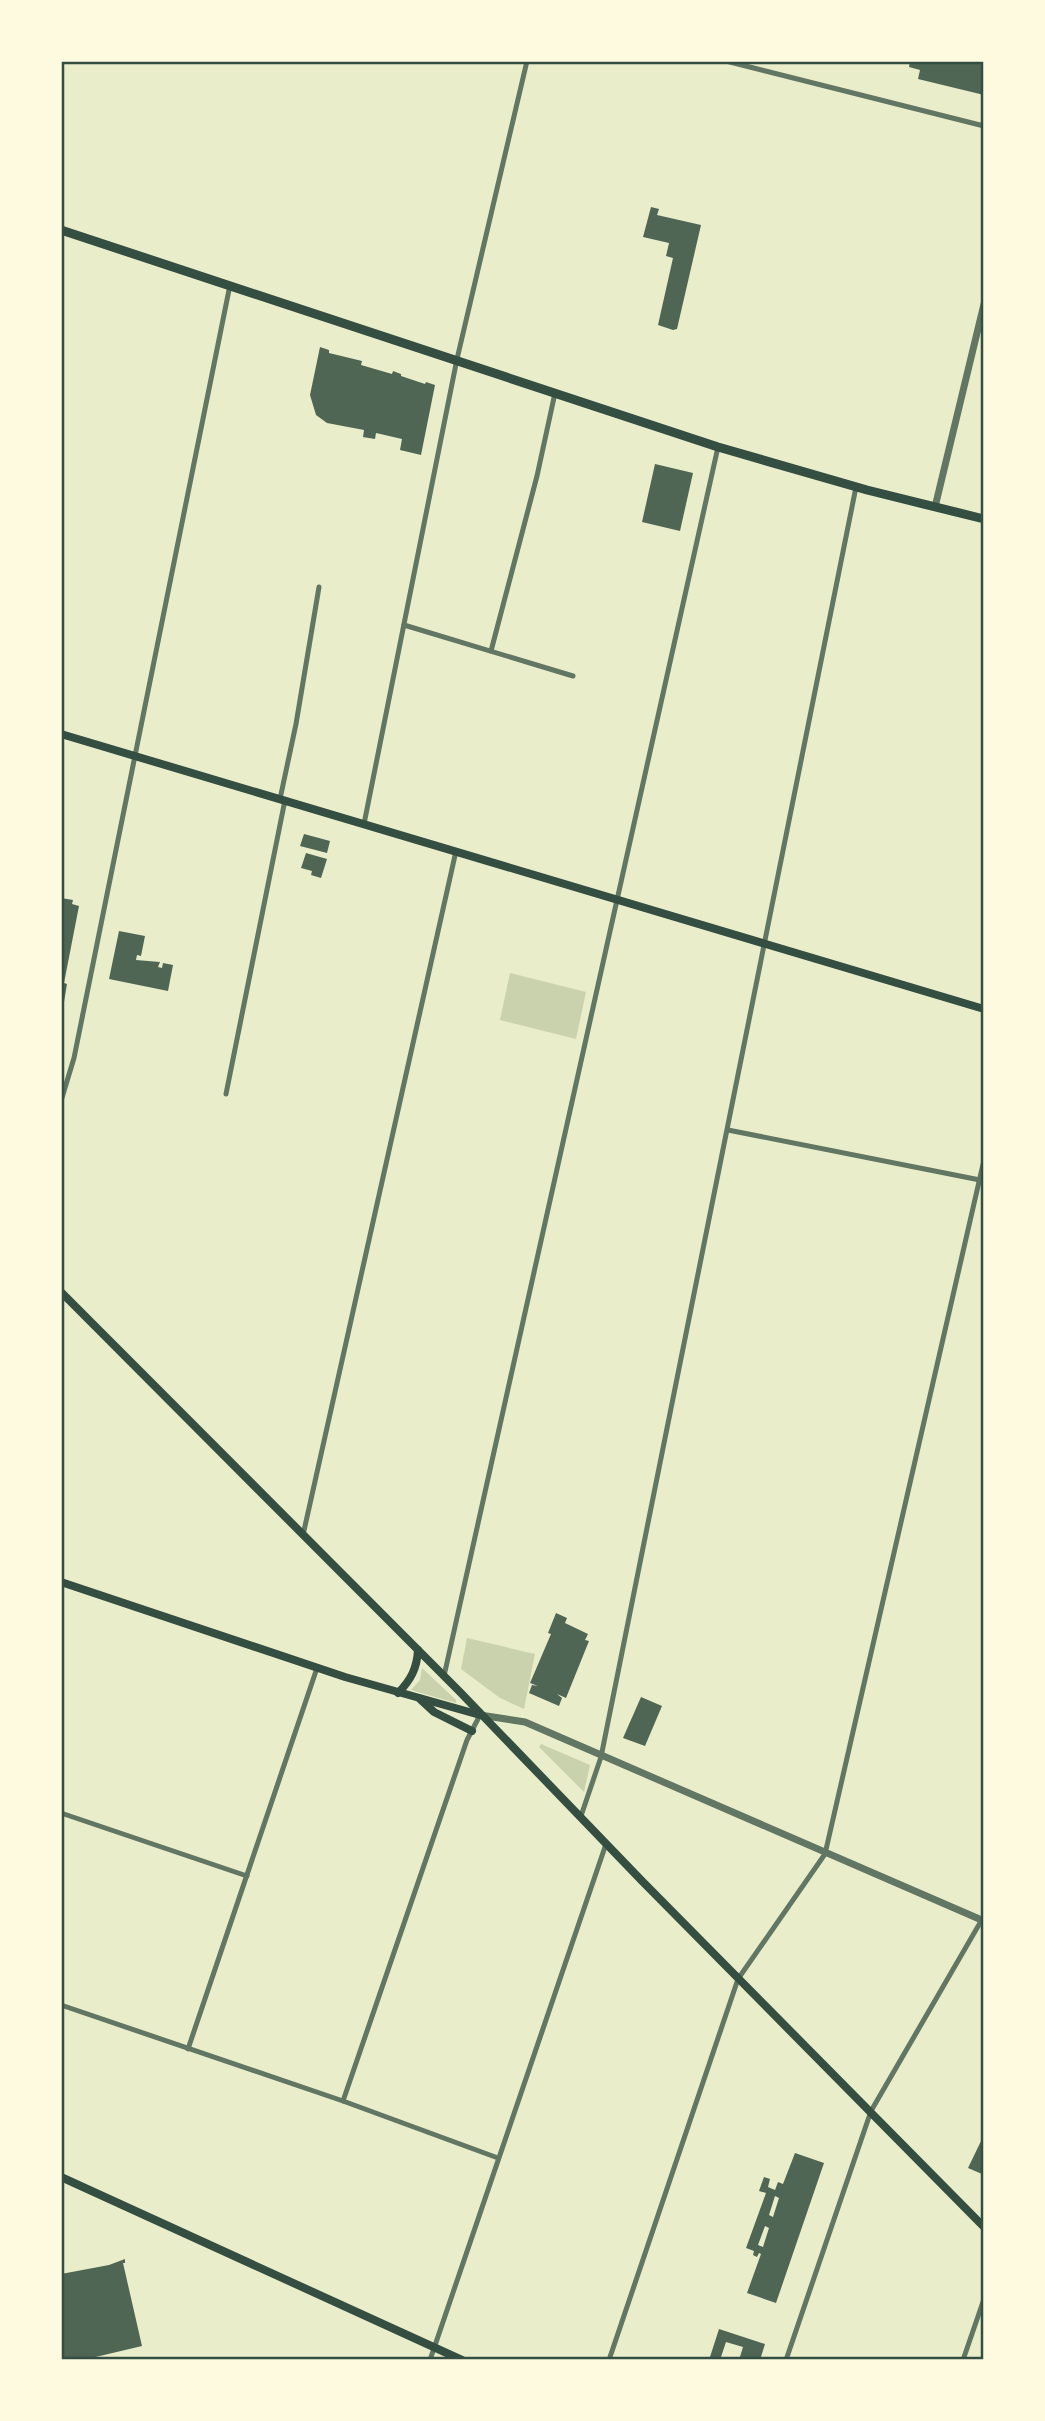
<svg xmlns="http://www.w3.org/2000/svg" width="1045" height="2421" viewBox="0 0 1045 2421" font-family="'Roboto Condensed',sans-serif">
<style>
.green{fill:#cad2ad}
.building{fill:#4f6655;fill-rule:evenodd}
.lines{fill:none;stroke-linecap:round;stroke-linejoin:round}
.minor{stroke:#617663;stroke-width:5}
.tertiary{stroke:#617663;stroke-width:7}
.secondary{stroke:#344e41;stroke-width:8}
.primary{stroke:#344e41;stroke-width:9}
.neatline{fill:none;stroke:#344e41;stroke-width:2.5}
</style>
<rect width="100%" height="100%" fill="#e9edc9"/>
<!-- green -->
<g class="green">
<polygon points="510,973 586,992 576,1039 500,1020"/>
<polygon points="467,1638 535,1654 524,1709 500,1698 461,1669"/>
<polygon points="422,1668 456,1700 456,1703 411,1690 420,1680"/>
<polygon points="541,1744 590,1765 584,1792 539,1747"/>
</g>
<!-- building -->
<g class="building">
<polygon points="910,61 984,61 984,95 918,79 920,70 909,67"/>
<polygon points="651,207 659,209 657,215 701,225 677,329 673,330 658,325 673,258 666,256 669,243 643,237"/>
<polygon points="320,347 329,350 329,353 362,361 361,365 392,374 393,371 401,374 401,376 425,384 426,382 435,385 421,455 400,450 402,439 376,433 375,439 363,437 364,430 327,423 316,415 310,395"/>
<polygon points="655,464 693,473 680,531 642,522"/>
<polygon points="304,834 330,841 327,853 300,846"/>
<polygon points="306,853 327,859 321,878 311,875 312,871 301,868"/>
<polygon points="61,898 73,900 72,904 79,906 64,983 67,984 63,1008"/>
<polygon points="119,931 145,936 141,956 137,955 136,960 160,962 158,967 162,968 163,963 173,965 168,991 109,979"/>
<polygon points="556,1613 567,1618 565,1623 588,1634 585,1640 589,1641 566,1698 557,1694 562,1698 559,1706 529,1693 532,1685 538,1686 530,1683 551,1634 548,1633"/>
<polygon points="641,1697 662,1706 645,1746 623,1738"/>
<polygon points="982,2139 984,2140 982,2174 968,2168"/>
<path d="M795,2153L824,2163L776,2303L747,2293L761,2254L759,2253L757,2257L753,2255L754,2251L746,2248L766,2193L759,2191L764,2177L770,2179L768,2187L775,2190L778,2182L783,2184ZM775,2196L779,2198L773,2217L769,2215ZM765,2226L769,2228L763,2247L758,2245Z"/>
<polygon points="125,2259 125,2263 123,2263 142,2346 83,2360 61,2360 61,2274 109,2265"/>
<polygon points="719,2329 765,2344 760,2360 739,2360 743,2347 726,2342 720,2360 709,2360"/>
</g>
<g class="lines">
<!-- minor -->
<g class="minor">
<polyline points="726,61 984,126"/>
<polyline points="404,625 573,676"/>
<polyline points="491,651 537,476 555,393"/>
<polyline points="280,799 296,724 319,587"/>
<polyline points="364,824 457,359 527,61"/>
<polyline points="226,1094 285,800"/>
<polyline points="61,1101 74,1058 230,285"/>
<polyline points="728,1130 980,1180"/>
<polyline points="303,1535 456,851"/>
<polyline points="444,1676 718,447"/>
<polyline points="61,1813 247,1876"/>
<polyline points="581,1816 601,1757 856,487"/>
<polyline points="61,2005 343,2101 498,2158"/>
<polyline points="188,2049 317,1668"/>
<polyline points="343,2101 467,1740 480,1715"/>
<polyline points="430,2360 606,1844"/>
<polyline points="609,2360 738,1979 825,1854 984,1160"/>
<polyline points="786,2360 871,2111 984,1916"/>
<polyline points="963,2360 984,2299"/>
</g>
<!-- tertiary -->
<g class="tertiary">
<polyline points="935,507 984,304"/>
<polyline points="480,1715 525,1722 984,1921"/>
</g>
<!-- secondary -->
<g class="secondary">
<polyline points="61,734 984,1009"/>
<polyline points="61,1292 459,1691 643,1882 984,2227"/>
<polyline points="61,1582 345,1677 480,1715"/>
<path d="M398,1693C411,1680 417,1668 418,1650"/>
<polyline points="420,1699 434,1712 472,1731"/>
<polyline points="61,2177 462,2360"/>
</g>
<!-- primary -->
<polyline class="primary" points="61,230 718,447 867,490 984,519"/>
</g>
<!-- border -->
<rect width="1045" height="2421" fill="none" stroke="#fefae0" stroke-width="126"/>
<rect x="63" y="63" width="919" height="2295" class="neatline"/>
</svg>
